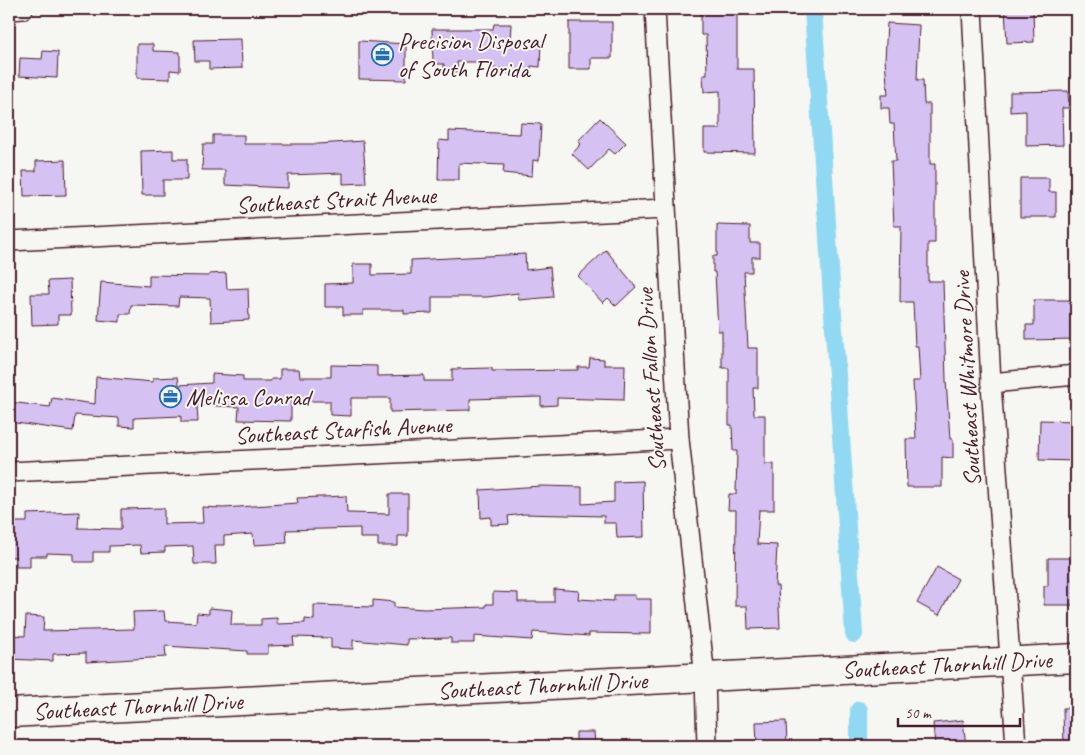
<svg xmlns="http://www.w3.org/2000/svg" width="1085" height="755" viewBox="0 0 1085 755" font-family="Caveat,sans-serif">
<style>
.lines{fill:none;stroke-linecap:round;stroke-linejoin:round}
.canal{stroke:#91d9f2;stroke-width:18}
.building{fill:#d5c2f3;stroke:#4a1f2b}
.street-casing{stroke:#4a1f2b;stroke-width:22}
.secondary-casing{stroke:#4a1f2b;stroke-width:31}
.street{stroke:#f6f6f2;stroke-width:19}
.secondary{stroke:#f6f6f2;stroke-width:28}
.labels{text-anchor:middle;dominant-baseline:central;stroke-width:4;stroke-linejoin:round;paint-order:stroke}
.poi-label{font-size:24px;fill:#4a1f2b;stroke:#f6f6f2;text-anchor:start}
.street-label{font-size:24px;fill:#4a1f2b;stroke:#f6f6f2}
</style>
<rect width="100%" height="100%" fill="#f6f6f2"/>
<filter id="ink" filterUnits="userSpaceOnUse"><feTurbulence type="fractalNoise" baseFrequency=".02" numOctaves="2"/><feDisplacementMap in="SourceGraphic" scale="10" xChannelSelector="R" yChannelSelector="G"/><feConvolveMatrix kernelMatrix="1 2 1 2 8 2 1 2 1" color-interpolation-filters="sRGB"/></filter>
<g filter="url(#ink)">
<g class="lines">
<!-- canal -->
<g class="canal">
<polyline points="813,9 854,634"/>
<polyline points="859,710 859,746"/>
</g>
</g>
<!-- building -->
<g class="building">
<polygon points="704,9 725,9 725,13 737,13 737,69 754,69 755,153 704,152 704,129 720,129 720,91 704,92 703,75 707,75 706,35 701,35 701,11 704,11"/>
<polygon points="1005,9 1033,9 1034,42 1007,43"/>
<polygon points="569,22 612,22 612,58 591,58 591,69 569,69"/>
<polygon points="887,23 919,25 917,80 923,80 924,104 930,104 930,164 935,164 935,243 928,243 928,281 943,281 946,380 950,439 953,439 953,458 942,457 942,487 907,487 906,439 916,439 913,381 920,381 918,346 915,346 913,302 900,302 901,226 894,226 891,161 896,161 894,124 890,124 889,108 881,108 881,95 888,95 885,60"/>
<polygon points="494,24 511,24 510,40 541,41 540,67 531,66 530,75 508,74 508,69 492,68 492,62 457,62 458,72 444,72 444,64 433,64 432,29 493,29"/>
<polygon points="241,39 242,68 209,69 209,61 195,61 194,40"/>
<polygon points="359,41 406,44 406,80 359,79"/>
<polygon points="137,44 153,44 153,51 180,52 180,71 170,70 170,79 137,78"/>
<polygon points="43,51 58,52 57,78 19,76 20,58 42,59"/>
<polygon points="1068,91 1069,108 1062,108 1063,145 1026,146 1026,111 1010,112 1010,92"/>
<polygon points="600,118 626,143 615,154 609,149 589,170 572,154 581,144 578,141"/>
<polygon points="521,123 541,124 539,161 533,160 532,176 503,173 504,165 459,163 459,180 438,180 439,140 449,141 449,131 520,134"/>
<polygon points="213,135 244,135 244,144 318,144 363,141 366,183 343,184 343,173 288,175 288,188 225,185 225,170 202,170 203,144 213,144"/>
<polygon points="173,150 173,159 187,159 187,180 163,180 163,195 142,195 141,151"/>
<polygon points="65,160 66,195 24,196 23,171 36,171 36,161"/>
<polygon points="1020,178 1049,178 1049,192 1056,192 1056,217 1020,217"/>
<polygon points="717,225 750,226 750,243 760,243 760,257 752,257 752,272 744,272 748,348 758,348 758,388 753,388 754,415 765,415 765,464 774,464 774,510 759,510 757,544 777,545 775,586 778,586 780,628 748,629 747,606 735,606 736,510 728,510 729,494 736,494 737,451 733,451 732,425 729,425 729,368 722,368 722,331 718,331 715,272 713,272 713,256 717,256"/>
<polygon points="606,250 636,287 616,306 608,298 603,303 578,276"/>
<polygon points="525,254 526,270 550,267 553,297 519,300 518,293 487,297 432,297 432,313 404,314 404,310 363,310 363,315 343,315 343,307 325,307 325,284 353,283 353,264 372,264 372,275 411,274 411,260"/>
<polygon points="226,273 227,289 248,288 249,320 211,322 210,298 179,297 178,306 131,305 130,314 120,314 120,322 98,320 101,282 149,286 149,275 209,276 209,274"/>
<polygon points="70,280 71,315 58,315 58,324 32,325 31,294 49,294 48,281"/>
<polygon points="1034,300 1076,300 1076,339 1026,340 1026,325 1034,325"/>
<polygon points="590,358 604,359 604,365 625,365 624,400 557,398 557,405 541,406 541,397 470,399 470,410 390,412 390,398 351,398 351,416 330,415 330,401 291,401 291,421 238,420 239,407 197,405 198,422 181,422 181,416 134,418 134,427 119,426 119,418 75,415 73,431 9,422 9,402 50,407 52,398 95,404 96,377 153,382 153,378 178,377 179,385 212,383 212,374 243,376 243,381 271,381 271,379 280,379 280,369 299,369 300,377 331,377 331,365 377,366 377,376 424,375 424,381 452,381 452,369 492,368 492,371 578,370 578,367 589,367"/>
<polygon points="1040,420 1076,421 1076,461 1039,460"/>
<polygon points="643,481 644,537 617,538 616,523 604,523 604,516 524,514 508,516 509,524 491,525 491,517 481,518 480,490 541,486 582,487 582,504 614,502 614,482"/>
<polygon points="389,494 408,494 408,536 398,536 398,546 378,546 378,538 360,538 360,528 286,530 287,543 254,545 253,534 224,536 224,545 215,545 216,564 194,564 193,546 165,547 165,552 141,553 140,545 109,546 109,552 93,552 93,562 74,562 74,554 47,553 47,556 30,556 30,567 16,567 16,557 9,557 9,522 27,522 27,514 79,512 78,528 121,529 121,509 164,508 164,524 203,523 202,507 223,508 298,503 297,498 346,496 347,513 389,514"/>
<polygon points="1048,558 1076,558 1076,605 1044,605 1044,586 1048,586"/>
<polygon points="937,567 958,579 939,615 917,603"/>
<polygon points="554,589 579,591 578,599 614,601 614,595 635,595 635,599 651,599 651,634 589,633 589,636 533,632 532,640 474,636 474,643 451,643 451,638 407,639 407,645 353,640 353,649 331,648 331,638 293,637 294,645 268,646 268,654 247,654 247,651 165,646 166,657 86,662 86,653 53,654 53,661 9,659 9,635 25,636 26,616 44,617 43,631 134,629 133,612 164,611 165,621 196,623 197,613 209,614 209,608 232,610 231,625 261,625 261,619 277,618 277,624 305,623 305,619 314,620 314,605 373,607 373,600 394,602 394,607 424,609 486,607 486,604 493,604 493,592 518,593 518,602 554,602"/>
<polygon points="1063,708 1076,708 1076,746 1064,746"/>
<polygon points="963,720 966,746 935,746 933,723"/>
<polygon points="786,721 787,746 757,746 756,722"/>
<polygon points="576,732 594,732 595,746 576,746"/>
</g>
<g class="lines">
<defs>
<g id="street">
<polyline points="655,9 679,439 705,678 707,746"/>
<polyline points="972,9 991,383 1016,746"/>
<polyline points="9,10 23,9"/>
<polyline points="9,241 665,209"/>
<polyline points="991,383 1076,375"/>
<polyline points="9,472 679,439"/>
</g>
<g id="secondary">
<path id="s1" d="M9,713L1076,658"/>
</g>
</defs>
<!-- street casing -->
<use href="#street" class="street-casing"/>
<!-- secondary casing -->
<use href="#secondary" class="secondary-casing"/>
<!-- street -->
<use href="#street" class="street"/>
<!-- secondary -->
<use href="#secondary" class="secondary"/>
</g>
</g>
<!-- icons -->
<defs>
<symbol id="office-ring" viewBox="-11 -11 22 22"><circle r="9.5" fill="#f6f6f2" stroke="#1f6fb2" stroke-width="1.5"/><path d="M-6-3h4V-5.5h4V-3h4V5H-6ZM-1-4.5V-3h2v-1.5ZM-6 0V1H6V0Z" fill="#1f6fb2"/></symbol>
</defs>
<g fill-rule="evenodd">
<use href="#office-ring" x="370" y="42" width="25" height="25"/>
<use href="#office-ring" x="158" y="384" width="25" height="25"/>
</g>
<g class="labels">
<!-- poi labels -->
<g class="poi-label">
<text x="398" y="41">Precision Disposal<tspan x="398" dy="28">of South Florida</tspan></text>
<text x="186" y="397">Melissa Conrad</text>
</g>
<!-- street labels -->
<g class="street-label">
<text transform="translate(336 200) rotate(-3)">Southeast Strait Avenue</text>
<text transform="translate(967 379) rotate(-93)">Southeast Whitmore Drive</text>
<text transform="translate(651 380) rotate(-94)">Southeast Fallon Drive</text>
<text transform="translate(343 430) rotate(-3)">Southeast Starfish Avenue</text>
<text stroke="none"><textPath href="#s1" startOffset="939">Southeast Thornhill Drive</textPath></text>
<text stroke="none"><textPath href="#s1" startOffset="534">Southeast Thornhill Drive</textPath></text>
<text stroke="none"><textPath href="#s1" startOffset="129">Southeast Thornhill Drive</textPath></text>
</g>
</g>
<!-- margin -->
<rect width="1085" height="755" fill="none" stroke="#f6f6f2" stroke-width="30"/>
<rect x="15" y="15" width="1055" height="725" fill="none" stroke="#4a1f2b" stroke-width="2" filter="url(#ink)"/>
<!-- scale -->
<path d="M898 718v8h122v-8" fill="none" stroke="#4a1f2b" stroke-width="2.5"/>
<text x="905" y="718" font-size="15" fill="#4a1f2b" stroke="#f6f6f2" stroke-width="4" paint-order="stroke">50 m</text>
</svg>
